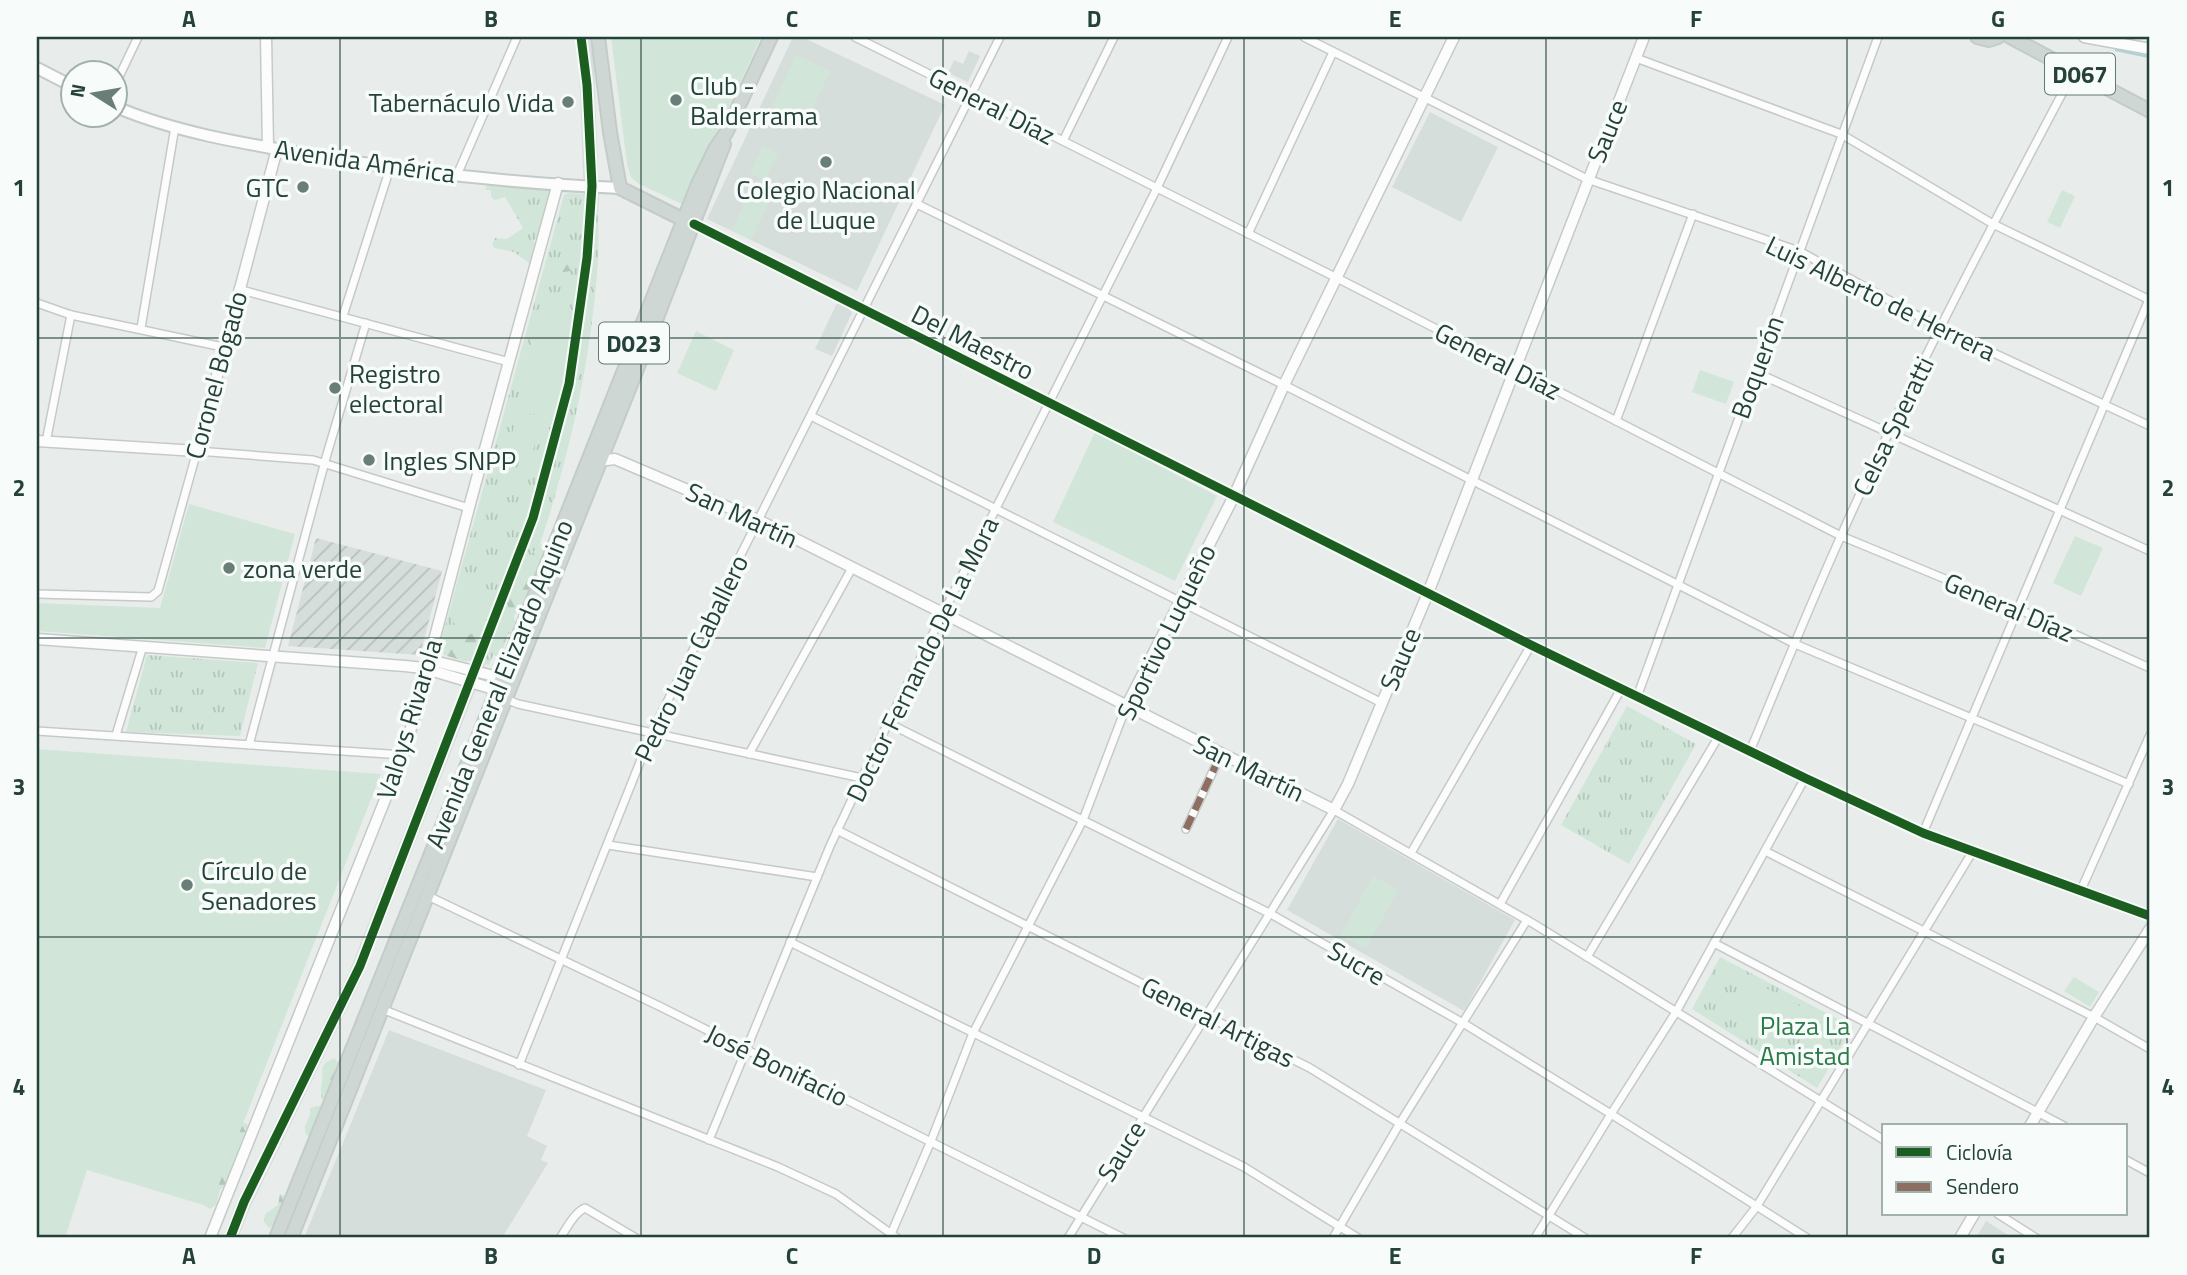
<svg xmlns="http://www.w3.org/2000/svg" width="2187" height="1275" viewBox="0 0 2187 1275" font-family="'Titillium Web',sans-serif">
<style>
.built{fill:#d6dedb}
.industrial{fill:url(#industrial-furrows)}
.grass{fill:url(#grass-tufts)}
.forest{fill:url(#forest-firs)}
.pitch{fill:#d1e6d8}
.lines{fill:none;stroke-linecap:round;stroke-linejoin:round}
.stream{stroke:#a9d4db;stroke-width:2.5}
.minor-casing{stroke:#c5cac8;stroke-width:10}
.tertiary-casing{stroke:#c5cac8;stroke-width:13}
.secondary-casing{stroke:#c3cbc8;stroke-width:14}
.primary-casing{stroke:#c3ccc9;stroke-width:16}
.minor{stroke:#fcfcfc;stroke-width:7}
.tertiary{stroke:#fcfcfc;stroke-width:10}
.secondary{stroke:#fcfcfc;stroke-width:10}
.primary{stroke:#cfd7d5;stroke-width:12}
.quiet{stroke:#8d6e63;stroke-width:7;stroke-dasharray:14 7;stroke-linecap:butt}
.cycleway-casing{stroke:#f7fbf9;stroke-width:13}
.cycleway{stroke:#1b5e20;stroke-width:9}
.grid{fill:none;stroke:#24423a;stroke-width:2;stroke-opacity:0.55}
.poi-dot{fill:#697e78;stroke:#f7fbf9;stroke-width:2.5}
.labels{text-anchor:middle;dominant-baseline:central;stroke-width:7;stroke-linejoin:round;paint-order:stroke}
.shield{fill:#f7fbf9;stroke:#637a73;stroke-width:2}
.shield-label{font-size:24px;font-weight:bold;fill:#24423a}
.poi-label{font-size:26px;fill:#24423a;stroke:#f7fbf9;text-anchor:start}
.street-label{font-size:26px;fill:#24423a;stroke:#f7fbf9}
.park-label{font-size:26px;fill:#2d7a4b;stroke:#f7fbf9}
.neatline{fill:none;stroke:#24423a;stroke-width:2.5}
.grid-label{font-size:23px;text-anchor:middle;font-weight:bold;fill:#24423a}
</style>
<defs>
<pattern id="industrial-furrows" width="10" height="10" patternUnits="userSpaceOnUse" patternTransform="scale(1.75)"><rect width="10" height="10" fill="#d6dedb"/><path d="M-1 1l2-2M0 10L10 0M9 11l2-2" fill="none" stroke="#b8c0bd"/></pattern>
<pattern id="grass-tufts" width="24" height="20" patternUnits="userSpaceOnUse" patternTransform="scale(1.75)"><rect width="24" height="20" fill="#d1e6d8"/><path d="M3 7l-1-3M5 7V3M7 7l1-3M15 17l-1-3M17 17v-4M19 17l1-3" fill="none" stroke="#b3c6ba"/></pattern>
<pattern id="forest-firs" width="22" height="20" patternUnits="userSpaceOnUse" patternTransform="scale(1.75)"><rect width="22" height="20" fill="#d1e6d8"/><path d="M5 1l3.5 6h-7zM16 11l3.5 6h-7z" fill="#b3c6ba"/></pattern>
</defs>
<rect width="100%" height="100%" fill="#e8edeb"/>
<!-- built -->
<g class="built">
<polygon points="575,37 589,37 594,64 599,200 589,302 540,525 363,976 250,1208 238,1238 223,1238 236,1203 350,970 526,521 584,199 579,66"/>
<polygon points="793,37 802,37 945,105 857,291 707,219"/>
<polygon points="969,51 980,56 968,82 948,73 954,60 963,64"/>
<polygon points="1430,112 1498,147 1461,222 1392,187"/>
<polygon points="837,303 849,309 852,313 832,356 815,349"/>
<polygon points="1338,819 1515,920 1464,1011 1287,910"/>
<polygon points="389,1030 546,1090 527,1136 547,1146 541,1160 548,1163 502,1238 304,1238"/>
<polygon points="1986,1221 2013,1238 1976,1238"/>
</g>
<!-- industrial -->
<polygon class="industrial" points="316,538 442,571 420,655 288,646"/>
<!-- grass -->
<g class="grass">
<polygon points="488,182 552,189 538,238 534,240 536,255 533,266 514,252 494,248 492,245 495,238 507,239 523,228 505,197 494,200 491,196 491,190 485,190"/>
<path d="M569,193L598,195C598,216 599,238 598,259C592,355 571,450 541,541C527,583 506,624 489,665L438,652L564,195Z"/>
<polygon points="147,655 258,663 240,736 126,732"/>
<polygon points="1627,706 1696,744 1629,864 1561,825"/>
<polygon points="1720,957 1853,1027 1817,1088 1692,1009"/>
</g>
<!-- forest -->
<g class="forest">
<polygon points="556,258 572,261 587,258 591,262 590,270 587,273 576,268 570,271 559,273 553,278 550,276 553,259"/>
<polygon points="484,518 487,527 498,527 497,537 484,537 478,532 477,525 479,520"/>
<polygon points="544,542 548,542 550,545 547,556 530,588 526,606 514,615 514,619 518,625 517,629 507,635 503,650 499,656 495,656 491,650 492,646 503,628 509,601 533,552"/>
<polygon points="451,628 460,628 469,635 477,631 476,643 479,648 474,661 463,661 444,655 442,647 449,643"/>
<path d="M334,1058L341,1065L335,1073L334,1081L329,1086V1093L325,1100L322,1099C319,1089 324,1079 322,1068L326,1062Z"/>
<polygon points="317,1106 320,1106 323,1109 312,1136 308,1136 305,1133 305,1126 310,1115 310,1108"/>
<polygon points="240,1121 247,1124 250,1131 233,1164 225,1185 220,1190 216,1205 210,1209 203,1204"/>
<polygon points="280,1194 287,1197 285,1207 279,1211 276,1225 269,1228 264,1222 265,1214 278,1205"/>
<path d="M238,1212C242,1221 240,1230 233,1238H225L234,1214Z"/>
</g>
<!-- pitch -->
<g class="pitch">
<polygon points="611,37 761,37 684,205 639,184 631,177 627,164"/>
<polygon points="796,55 830,71 802,131 768,116"/>
<polygon points="763,146 778,154 765,180 750,173"/>
<polygon points="751,189 771,198 751,240 732,231"/>
<polygon points="2062,190 2075,196 2060,228 2047,222"/>
<polygon points="540,305 587,316 563,421 522,412 542,418 531,458 507,452 518,411 516,410"/>
<polygon points="696,331 734,350 716,391 677,373"/>
<polygon points="1700,370 1734,382 1726,404 1692,392"/>
<polygon points="1095,432 1217,496 1175,581 1053,522"/>
<polygon points="189,504 295,534 265,648 37,631 37,603 160,608"/>
<polygon points="2075,536 2103,548 2081,596 2053,583"/>
<polygon points="463,583 488,589 476,629 453,623"/>
<polygon points="37,749 381,774 210,1207 87,1170 65,1238 37,1238"/>
<polygon points="1373,876 1398,890 1366,949 1341,935"/>
<polygon points="1746,977 1803,1008 1782,1048 1724,1016"/>
<polygon points="2074,977 2099,992 2090,1007 2064,991"/>
</g>
<g class="lines">
<!-- stream -->
<polyline class="stream" points="2116,50 2150,57"/>
<defs>
<g id="minor">
<polyline points="855,37 1337,278 1841,536 2018,609 2150,668"/>
<polyline points="1304,37 1587,179 1799,251 1940,328 2150,426"/>
<polyline points="1636,58 1841,134 1993,224 2150,300"/>
<polyline points="116,83 138,37"/>
<polyline points="1063,141 1114,37"/>
<polyline points="457,175 517,37"/>
<polyline points="917,204 1284,385 1795,644 2129,784"/>
<polyline points="694,224 1531,645 1805,778 1923,833 2150,916"/>
<polyline points="1248,234 1333,52"/>
<polyline points="238,289 509,362"/>
<polyline points="37,303 71,315 223,347"/>
<polyline points="343,316 390,168"/>
<polyline points="141,328 175,127"/>
<polyline points="1755,372 2150,551"/>
<polyline points="811,416 1382,703"/>
<polyline points="1616,421 1693,214"/>
<polyline points="46,442 71,315"/>
<polyline points="37,594 151,597 158,591 197,451 313,460 469,508"/>
<polyline points="1637,697 1878,37"/>
<polyline points="506,699 518,704 862,778"/>
<polyline points="888,723 1269,913 1463,1023 1611,1114 1807,1238"/>
<polyline points="37,731 404,755"/>
<polyline points="116,735 143,646"/>
<polyline points="249,745 327,454 366,323"/>
<path d="M1750,751C1780,679 1809,607 1841,536C1911,378 1993,224 2074,71"/>
<polyline points="749,754 852,568"/>
<polyline points="1186,829 1221,754"/>
<polyline points="837,830 1310,1068 1585,1238"/>
<polyline points="1923,833 2150,297"/>
<polyline points="608,845 817,877"/>
<polyline points="1765,851 2094,1017 2150,1049"/>
<polyline points="1411,853 1531,645"/>
<polyline points="2081,890 2150,735"/>
<polyline points="428,896 659,1006 1123,1238"/>
<polyline points="1500,904 1621,689"/>
<polyline points="790,942 1244,1167 1358,1238"/>
<polyline points="1714,943 2064,1126"/>
<polyline points="1587,957 1719,736"/>
<polyline points="382,1009 778,1167 836,1194 897,1238"/>
<polyline points="519,1065 652,732 1000,37"/>
<polyline points="709,1140 830,846 888,723 1157,188 1228,37"/>
<polyline points="2126,1160 2150,1173"/>
<polyline points="1998,1214 2036,1238"/>
<polyline points="891,1234 931,1141 973,1033 1083,820 1126,707"/>
<path d="M560,1238C567,1228 574,1213 585,1208L636,1238"/>
<polyline points="1068,1238 1334,810 1534,924 1884,1140"/>
<polyline points="1333,1238 1400,1123 1527,920"/>
<polyline points="1535,1238 1611,1114 1676,1012 1805,778"/>
<polyline points="1732,1238 1757,1206 1973,851"/>
</g>
<g id="tertiary">
<polyline points="266,37 268,147"/>
<polyline points="2084,37 2150,49"/>
<polyline points="37,441 197,451 277,149"/>
<polyline points="598,461 615,459 758,520 1334,810 1348,784 1428,593 1644,37"/>
<polyline points="37,639 405,666 423,668 497,690 502,695"/>
<polyline points="428,662 430,660 502,678 503,683"/>
<polyline points="1126,707 1234,496 1284,385 1454,37"/>
<polyline points="2030,1126 2094,1017 2150,929"/>
<polyline points="210,1238 406,747 471,500 558,183"/>
<polyline points="1960,1238 1974,1214"/>
</g>
<g id="secondary">
<polyline points="37,68 74,87"/>
<path d="M116,107C177,133 247,144 312,155C414,172 518,184 620,188"/>
</g>
<g id="primary">
<polyline points="598,37 610,132 620,188 690,223"/>
<polyline points="1977,37 1989,40 1998,37"/>
<polyline points="2010,37 2150,111"/>
<polyline points="276,1238 497,690 698,184 715,149 726,133 771,37"/>
<polyline points="291,1238 641,359 724,144"/>
</g>
</defs>
<!-- minor casing -->
<use href="#minor" class="minor-casing"/>
<!-- tertiary casing -->
<use href="#tertiary" class="tertiary-casing"/>
<!-- secondary casing -->
<use href="#secondary" class="secondary-casing"/>
<!-- primary casing -->
<use href="#primary" class="primary-casing"/>
<!-- minor -->
<use href="#minor" class="minor"/>
<!-- tertiary -->
<use href="#tertiary" class="tertiary"/>
<!-- secondary -->
<use href="#secondary" class="secondary"/>
<!-- primary -->
<use href="#primary" class="primary"/>
<!-- quiet -->
<polyline class="quiet" points="1186,829 1221,754"/>
<defs>
<g id="cycleway">
<polyline points="694,224 1531,645 1805,778 1923,833 2150,916"/>
<polyline points="230,1238 244,1202 360,966 533,518 569,384 587,258 592,186 587,85 581,37"/>
</g>
</defs>
<!-- cycleway casing -->
<use href="#cycleway" class="cycleway-casing"/>
<!-- cycleway -->
<use href="#cycleway" class="cycleway"/>
</g>
<!-- grid -->
<path class="grid" d="M340,37V1238M641,37V1238M943,37V1238M1244,37V1238M1546,37V1238M1847,37V1238M37,338H2150M37,638H2150M37,937H2150"/>
<!-- markers -->
<g class="poi-dot">
<circle cx="676" cy="100" r="7"/>
<circle cx="568" cy="102" r="7"/>
<circle cx="826" cy="162" r="7"/>
<circle cx="303" cy="187" r="7"/>
<circle cx="335" cy="388" r="7"/>
<circle cx="369" cy="460" r="7"/>
<circle cx="229" cy="568" r="7"/>
<circle cx="187" cy="885" r="7"/>
</g>
<g class="labels">
<!-- shield labels -->
<g class="shield">
<rect x="2045" y="53.5" width="70" height="41" rx="5"/>
<rect x="599" y="322.5" width="70" height="41" rx="5"/>
</g>
<g class="shield-label">
<text x="2080" y="74">D067</text>
<text x="634" y="343">D023</text>
</g>
<!-- poi labels -->
<g class="poi-label">
<text x="690" y="85">Club -<tspan x="690" dy="30">Balderrama</tspan></text>
<text x="554" y="102" text-anchor="end">Tabernáculo Vida</text>
<text x="289" y="187" text-anchor="end">GTC</text>
<text x="826" y="189" text-anchor="middle">Colegio Nacional<tspan x="826" dy="30">de Luque</tspan></text>
<text x="349" y="373">Registro<tspan x="349" dy="30">electoral</tspan></text>
<text x="383" y="460">Ingles SNPP</text>
<text x="243" y="568">zona verde</text>
<text x="201" y="870">Círculo de<tspan x="201" dy="30">Senadores</tspan></text>
</g>
<!-- street labels -->
<g class="street-label">
<text transform="translate(992 106) rotate(27)">General Díaz</text>
<text transform="translate(1607 131) rotate(-68)">Sauce</text>
<text transform="translate(365 161) rotate(8)">Avenida América</text>
<text transform="translate(1881 298) rotate(26)">Luis Alberto de Herrera</text>
<text transform="translate(973 342) rotate(27)">Del Maestro</text>
<text transform="translate(1498 361) rotate(27)">General Díaz</text>
<text transform="translate(1757 367) rotate(-70)">Boquerón</text>
<text transform="translate(216 375) rotate(-75)">Coronel Bogado</text>
<text transform="translate(1893 426) rotate(-64)">Celsa Speratti</text>
<text transform="translate(742 515) rotate(25)">San Martín</text>
<text transform="translate(2009 607) rotate(23)">General Díaz</text>
<text transform="translate(1166 632) rotate(-64)">Sportivo Luqueño</text>
<text transform="translate(691 658) rotate(-64)">Pedro Juan Caballero</text>
<text transform="translate(922 659) rotate(-64)">Doctor Fernando De La Mora</text>
<text transform="translate(1400 659) rotate(-67)">Sauce</text>
<text transform="translate(499 684) rotate(-68)">Avenida General Elizardo Aquino</text>
<text transform="translate(409 719) rotate(-73)">Valoys Rivarola</text>
<text transform="translate(1249 768) rotate(26)">San Martín</text>
<text transform="translate(1357 963) rotate(30)">Sucre</text>
<text transform="translate(1218 1022) rotate(27)">General Artigas</text>
<text transform="translate(777 1065) rotate(26)">José Bonifacio</text>
<text transform="translate(1121 1151) rotate(-58)">Sauce</text>
</g>
<!-- park labels -->
<g class="park-label">
<text x="1805" y="1025">Plaza La<tspan x="1805" dy="30">Amistad</tspan></text>
</g>
</g>
<!-- border -->
<rect width="2187" height="1275" fill="none" stroke="#f7fbf9" stroke-width="77"/>
<!-- legend -->
<rect x="1882" y="1124" width="245" height="91" fill="#f7fbf9" stroke="#a3b1ad" stroke-width="2"/>
<rect x="1896" y="1147" width="35" height="10" fill="#1b5e20" stroke="#a3b1ad" stroke-width="2"/>
<text x="1946" y="1160" font-size="21" fill="#24423a">Ciclovía</text>
<rect x="1896" y="1182" width="35" height="10" fill="#8d6e63" stroke="#a3b1ad" stroke-width="2"/>
<text x="1946" y="1194" font-size="21" fill="#24423a">Sendero</text>
<!-- north arrow -->
<g transform="translate(94 94) rotate(281)"><circle r="33" fill="#f7fbf9" stroke="#a3b1ad" stroke-width="2"/>
<path d="M0-5L12 26L0 18L-12 26Z" fill="#697e78"/>
<text y="-10" font-size="19" font-weight="bold" text-anchor="middle" fill="#24423a">N</text>
</g>
<rect x="38" y="38" width="2110" height="1198" class="neatline"/>
<g class="grid-label">
<text x="189" y="27">A</text>
<text x="491" y="27">B</text>
<text x="792" y="27">C</text>
<text x="1094" y="27">D</text>
<text x="1395" y="27">E</text>
<text x="1696" y="27">F</text>
<text x="1998" y="27">G</text>
<text x="19" y="196">1</text>
<text x="2168" y="196">1</text>
<text x="19" y="496">2</text>
<text x="2168" y="496">2</text>
<text x="19" y="795">3</text>
<text x="2168" y="795">3</text>
<text x="19" y="1095">4</text>
<text x="2168" y="1095">4</text>
<text x="189" y="1264">A</text>
<text x="491" y="1264">B</text>
<text x="792" y="1264">C</text>
<text x="1094" y="1264">D</text>
<text x="1395" y="1264">E</text>
<text x="1696" y="1264">F</text>
<text x="1998" y="1264">G</text>
</g>
</svg>
